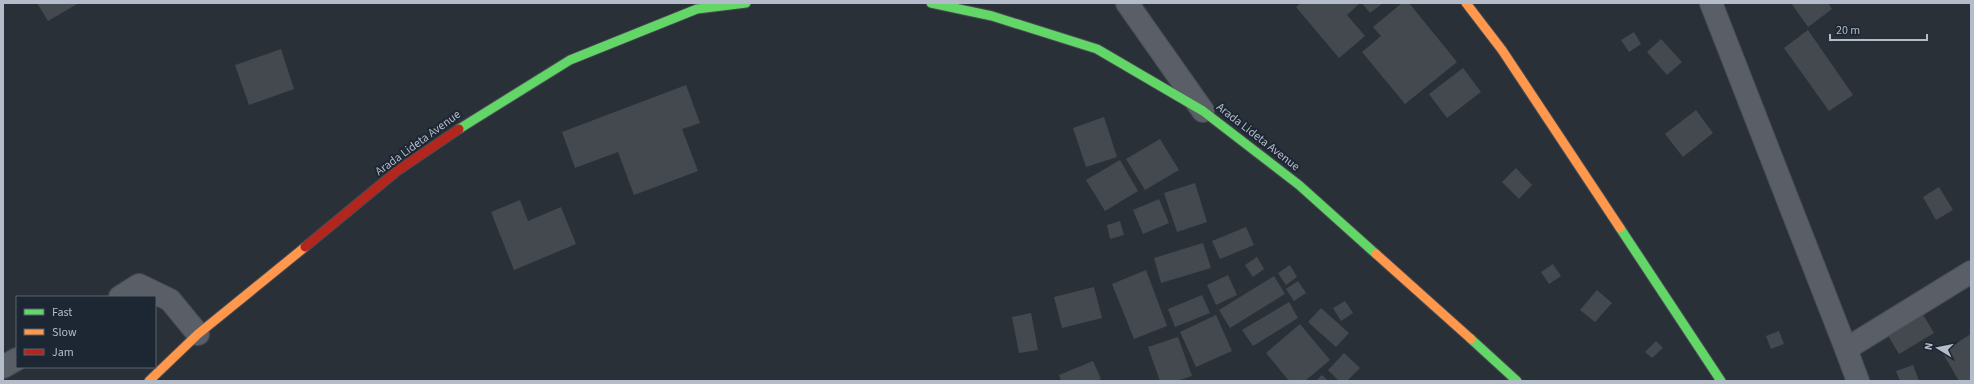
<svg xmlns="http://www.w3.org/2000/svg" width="1974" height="384" viewBox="0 0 1974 384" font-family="'Source Sans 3',sans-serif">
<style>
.building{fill:#444950}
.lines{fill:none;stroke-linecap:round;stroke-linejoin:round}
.street-casing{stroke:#484c53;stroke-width:24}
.fast-casing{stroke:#484c53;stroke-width:11}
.slow-casing{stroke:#484c53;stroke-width:11}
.jam-casing{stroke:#484c53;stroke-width:11}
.street{stroke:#5a5e66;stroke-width:22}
.fast{stroke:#63d668;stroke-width:9}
.slow{stroke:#ff974d;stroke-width:9}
.jam{stroke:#b3261e;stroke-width:9}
.labels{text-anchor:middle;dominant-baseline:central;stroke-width:4;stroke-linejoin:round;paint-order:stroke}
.street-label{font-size:12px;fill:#b4bcc9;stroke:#1d2633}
</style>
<rect width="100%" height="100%" fill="#2a3038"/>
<!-- building -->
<g class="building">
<polygon points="37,3 79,3 48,21"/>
<polygon points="1301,3 1358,3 1359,4 1347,15 1365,36 1339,58 1296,7"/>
<polygon points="1362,3 1383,3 1370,13"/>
<polygon points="1402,3 1409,3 1457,62 1405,104 1362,52 1381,36 1373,27"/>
<polygon points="1791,3 1828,3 1832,9 1808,27"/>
<polygon points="1808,30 1853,95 1829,111 1784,48"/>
<polygon points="1634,32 1641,44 1629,52 1621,40"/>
<polygon points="1661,39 1682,62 1667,75 1647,52"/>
<polygon points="281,49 294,89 249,105 235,65"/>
<polygon points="1463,68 1481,92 1447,118 1429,94"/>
<polygon points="686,85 700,123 682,129 698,171 634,195 618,152 575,168 562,132"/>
<polygon points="1696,110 1713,133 1683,157 1665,134"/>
<polygon points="1104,117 1117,157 1086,167 1073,128"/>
<polygon points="1160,139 1179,170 1145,190 1126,159"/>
<polygon points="1120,160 1138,191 1105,211 1086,180"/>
<polygon points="1516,168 1532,185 1519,199 1502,182"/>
<polygon points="1195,183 1207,222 1177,232 1164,193"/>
<polygon points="1939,187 1953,210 1936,220 1923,197"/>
<polygon points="1159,199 1169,223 1143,234 1133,210"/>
<polygon points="520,200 528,221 561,207 576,244 514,270 491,212"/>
<polygon points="1120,221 1124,235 1110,239 1107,225"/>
<polygon points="1246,227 1254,245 1220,259 1212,241"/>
<polygon points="1203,243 1211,268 1161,283 1154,258"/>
<polygon points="1257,257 1264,269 1253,277 1245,265"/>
<polygon points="1553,264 1561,276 1549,284 1541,272"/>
<polygon points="1290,265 1297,277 1286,285 1278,273"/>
<polygon points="1146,270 1167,326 1134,339 1112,284"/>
<polygon points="1228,275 1237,295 1216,305 1207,285"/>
<polygon points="1274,276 1285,294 1230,328 1219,310"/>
<polygon points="1298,281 1306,293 1294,301 1286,289"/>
<polygon points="1094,287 1102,318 1062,328 1054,297"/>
<polygon points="1597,290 1612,303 1595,322 1580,310"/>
<polygon points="1202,295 1210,313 1175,327 1168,309"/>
<polygon points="1345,301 1353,313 1341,321 1333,308"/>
<polygon points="1289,302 1298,318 1253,346 1242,330"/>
<polygon points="1321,308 1349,333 1336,347 1308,322"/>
<polygon points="1031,313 1038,350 1019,353 1012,317"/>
<polygon points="1922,313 1934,333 1899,354 1887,334"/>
<polygon points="1216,315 1232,351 1196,367 1180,332"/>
<polygon points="1300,324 1330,360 1305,381 1289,381 1266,353"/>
<polygon points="1779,331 1784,344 1771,349 1766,336"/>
<polygon points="1971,334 1971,381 1959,381 1942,352"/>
<polygon points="1178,337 1192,376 1176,381 1160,381 1148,347"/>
<polygon points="1656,341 1663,348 1652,358 1645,352"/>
<polygon points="1344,353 1360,368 1347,381 1339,381 1328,370"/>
<polygon points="1093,361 1101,379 1096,381 1061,381 1059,375"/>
<polygon points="1913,365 1919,381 1900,381 1896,371"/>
<polygon points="1322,375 1328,381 1316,381"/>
</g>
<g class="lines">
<defs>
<g id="street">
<polyline points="1127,3 1203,111"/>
<polyline points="1711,3 1846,349"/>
<polyline points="120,297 139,285 170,300 198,334"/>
<polyline points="3,367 17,359"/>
<polyline points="1858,381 1846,349 1971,272"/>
</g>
<g id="fast">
<polyline points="931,3 992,16 1097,49 1203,111 1299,185 1376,254"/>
<polyline points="459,129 570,60 697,9 746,3"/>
<polyline points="1620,228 1721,381"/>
<polyline points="1471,339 1517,381"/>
</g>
<g id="slow">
<polyline points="1466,3 1502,50 1620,228"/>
<polyline points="1376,254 1471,339"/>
<polyline points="149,381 198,334 305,247"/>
</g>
<polyline id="jam" points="305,247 397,171 459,129"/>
</defs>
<!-- street casing -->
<use href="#street" class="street-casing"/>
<!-- fast casing -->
<use href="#fast" class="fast-casing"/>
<!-- slow casing -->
<use href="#slow" class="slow-casing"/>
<!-- jam casing -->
<use href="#jam" class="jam-casing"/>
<!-- street -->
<use href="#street" class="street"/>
<!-- fast -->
<use href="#fast" class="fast"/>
<!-- slow -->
<use href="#slow" class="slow"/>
<!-- jam -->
<use href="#jam" class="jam"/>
</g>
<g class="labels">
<!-- street labels -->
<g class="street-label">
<text transform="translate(1258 137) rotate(38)">Arada Lideta Avenue</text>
<text transform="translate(418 143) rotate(-36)">Arada Lideta Avenue</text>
</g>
</g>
<!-- border -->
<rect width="1974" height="384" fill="none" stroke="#b4bcc9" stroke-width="8"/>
<!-- legend -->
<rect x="16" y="296" width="140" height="72" fill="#1d2633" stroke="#59626f"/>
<rect x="24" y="309" width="20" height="6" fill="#63d668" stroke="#59626f"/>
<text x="52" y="316" font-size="12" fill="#b4bcc9">Fast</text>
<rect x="24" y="329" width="20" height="6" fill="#ff974d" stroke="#59626f"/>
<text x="52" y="336" font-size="12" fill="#b4bcc9">Slow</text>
<rect x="24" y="349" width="20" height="6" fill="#b3261e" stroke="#59626f"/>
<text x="52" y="356" font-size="12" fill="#b4bcc9">Jam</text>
<!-- north arrow -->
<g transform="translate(1938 348) rotate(280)" stroke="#1d2633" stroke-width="3" paint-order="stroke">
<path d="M0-3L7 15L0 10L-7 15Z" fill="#b4bcc9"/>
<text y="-6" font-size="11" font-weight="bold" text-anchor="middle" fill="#b4bcc9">N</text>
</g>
<!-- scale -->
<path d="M1830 34v6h97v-6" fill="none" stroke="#b4bcc9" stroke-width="2"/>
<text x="1836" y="34" font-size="12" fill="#b4bcc9" stroke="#1d2633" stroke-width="3" paint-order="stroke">20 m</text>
</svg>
